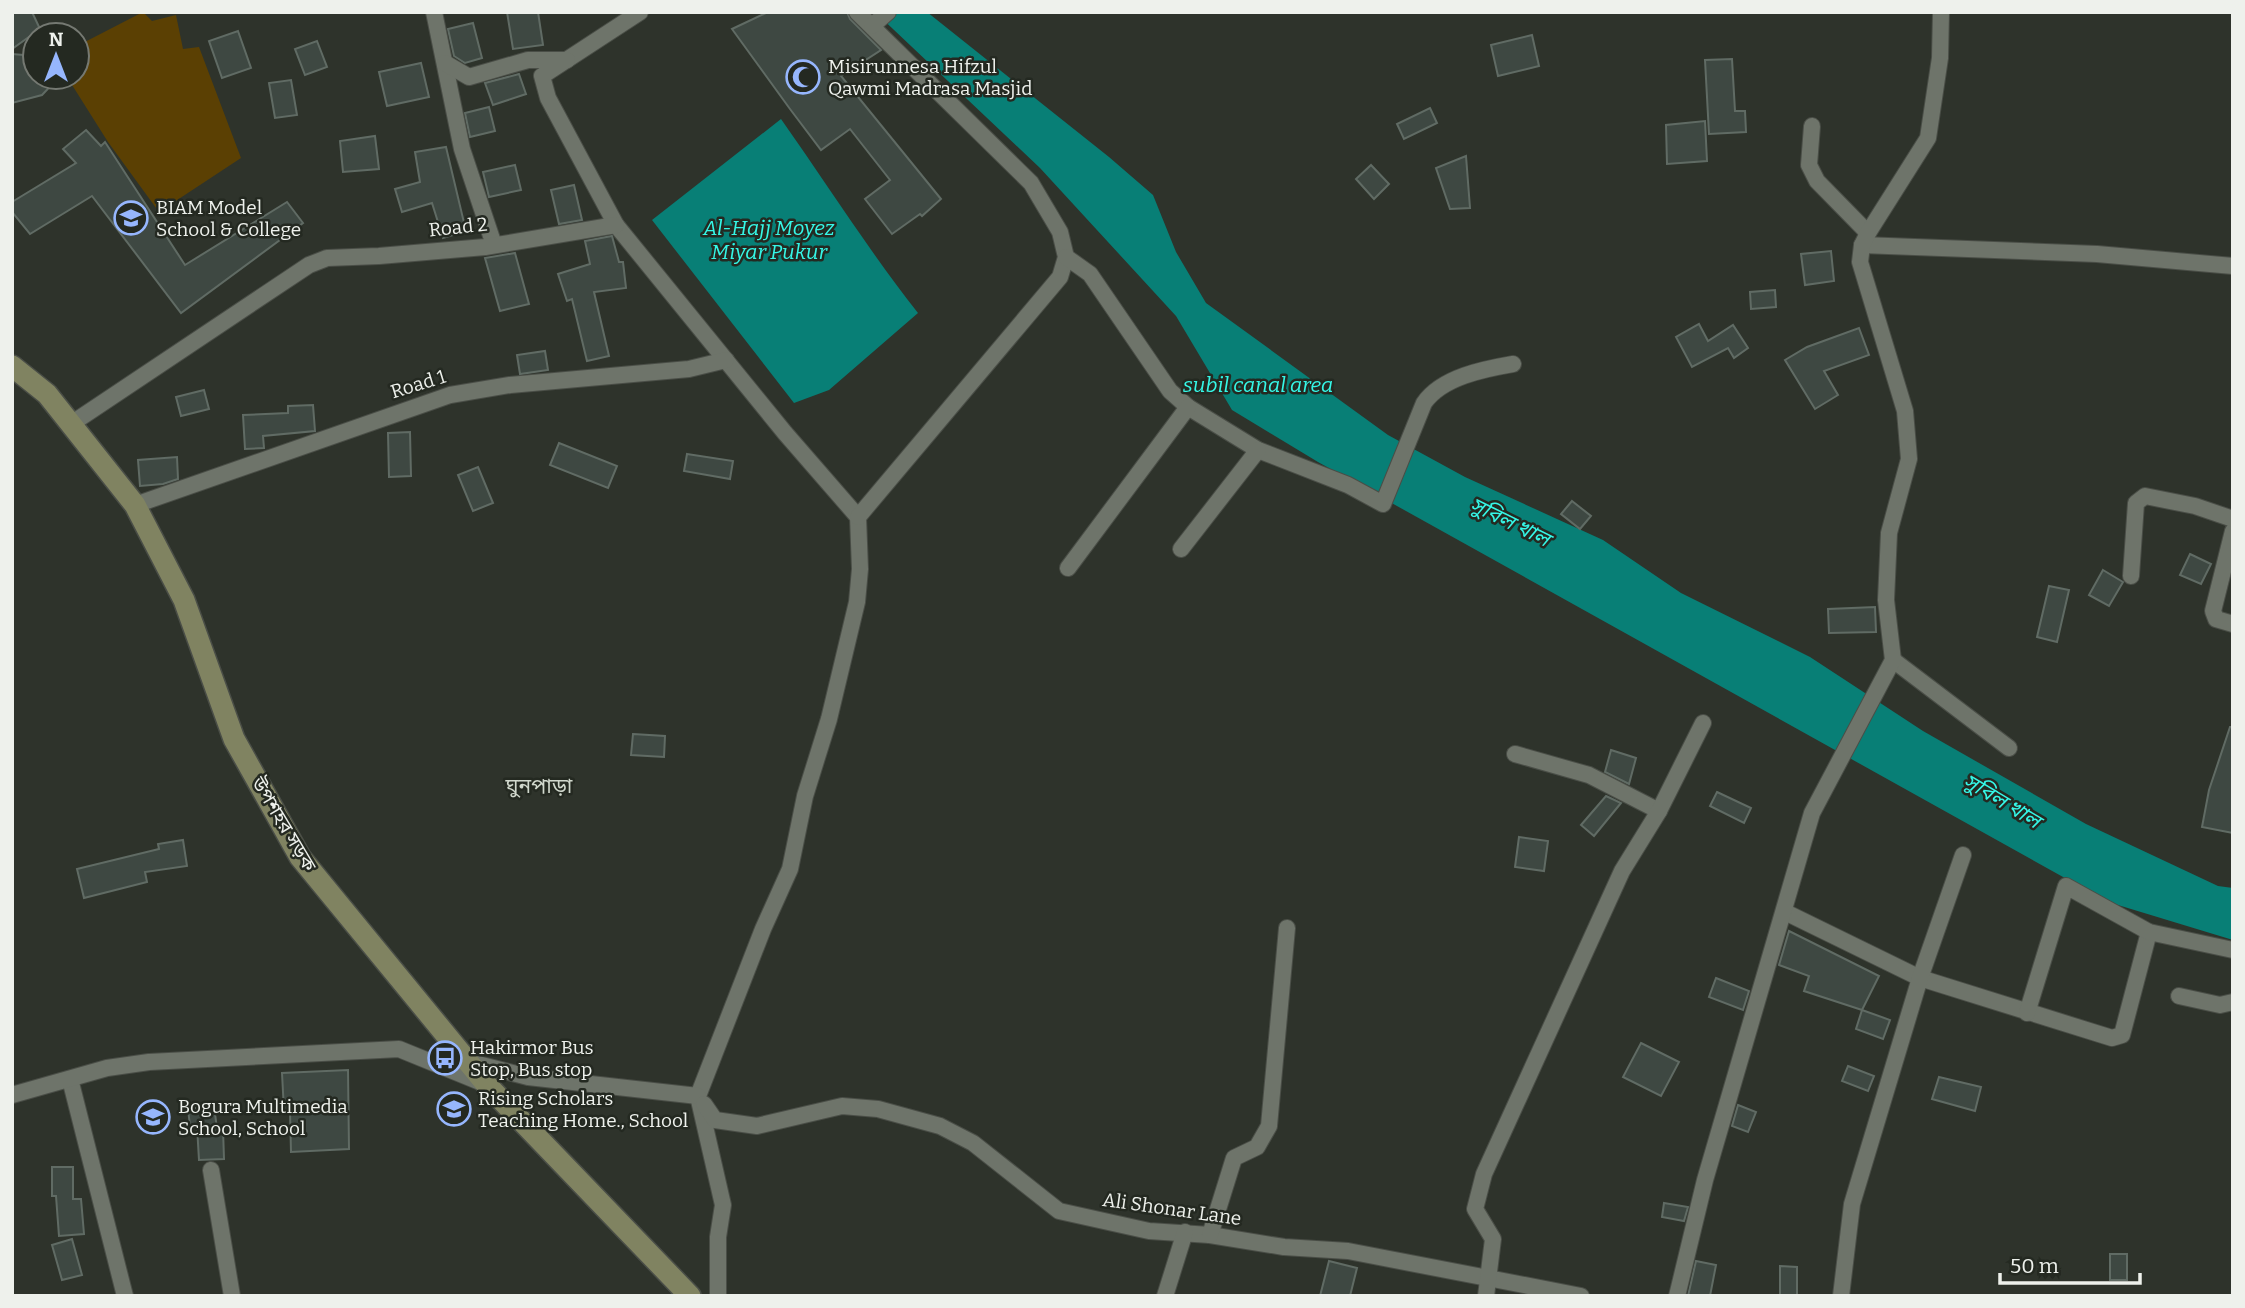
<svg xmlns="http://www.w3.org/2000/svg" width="2245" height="1308" viewBox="0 0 2245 1308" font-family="Bitter,'Noto Sans Bengali',serif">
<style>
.green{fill:#5b4003}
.water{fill:#087f76}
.building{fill:#3e4842;stroke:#606b64;stroke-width:2}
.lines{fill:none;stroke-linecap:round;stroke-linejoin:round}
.minor-casing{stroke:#4a4e47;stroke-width:18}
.secondary-casing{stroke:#4a4e47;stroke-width:24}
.minor{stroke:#6e746a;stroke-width:16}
.secondary{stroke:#808361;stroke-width:21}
.labels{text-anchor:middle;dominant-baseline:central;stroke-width:5;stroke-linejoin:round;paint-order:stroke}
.poi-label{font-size:19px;fill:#eef1ec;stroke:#242921;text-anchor:start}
.street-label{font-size:19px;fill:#eef1ec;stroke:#242921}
.water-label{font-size:21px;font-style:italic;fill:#35f7e7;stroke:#242921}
.neighbourhood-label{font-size:21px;fill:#d1d8cd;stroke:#242921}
</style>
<rect width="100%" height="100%" fill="#2e332b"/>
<!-- green -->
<polygon class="green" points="143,12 152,21 176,15 183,49 199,47 241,158 159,212 108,142 67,77 77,77 77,46"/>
<!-- water -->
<g class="water">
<polygon points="875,12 927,12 1109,157 1153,195 1176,252 1206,303 1388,435 1465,477 1603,540 1681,593 1810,657 1923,731 2086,824 2218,886 2233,888 2233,940 2108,902 1318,462 1232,410 1176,316 1040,168"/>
<path d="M781,119C827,184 869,251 918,313L829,390L794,403L652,220Z"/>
</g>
<!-- building -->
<g class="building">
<polygon points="12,12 32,12 40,29 12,49"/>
<polygon points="507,12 538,12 543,45 513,49"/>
<polygon points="768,12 847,12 850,19 881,50 841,76 941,199 922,216 920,214 892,234 865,199 890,180 850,129 821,150 790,109 732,29"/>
<polygon points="473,23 482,58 465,63 454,56 448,29"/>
<polygon points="238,31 251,68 222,78 209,41"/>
<polygon points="1532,35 1539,66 1498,76 1491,45"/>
<polygon points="317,41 327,67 305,75 295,49"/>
<polygon points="12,54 35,56 35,77 59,77 42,95 12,103"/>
<polygon points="1732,59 1735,111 1745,111 1746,132 1709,134 1705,60"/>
<polygon points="421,63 429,97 387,106 379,72"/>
<polygon points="519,74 526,94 493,105 485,83"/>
<polygon points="291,80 297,115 275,118 269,83"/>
<polygon points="489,107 495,131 470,137 465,113"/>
<polygon points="1430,108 1437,123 1404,139 1397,124"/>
<polygon points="1705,121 1707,161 1667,164 1666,125"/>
<polygon points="86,130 101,146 105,142 185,265 287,202 303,223 181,313 92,196 30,234 12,212 12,202 76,163 63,149"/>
<polygon points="375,136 379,169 343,172 340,141"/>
<polygon points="446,147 466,231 443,238 432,203 402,212 395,189 420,182 415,152"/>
<polygon points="1466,156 1470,208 1450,209 1436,168"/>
<polygon points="515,165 521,190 489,197 483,172"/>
<polygon points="1371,165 1389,184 1374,199 1356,179"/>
<polygon points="574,185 582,220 559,224 551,190"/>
<polygon points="612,236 619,262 623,262 626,288 594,292 609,356 587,361 572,299 567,301 558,274 590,264 585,241"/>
<polygon points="1831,251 1834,281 1805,285 1801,254"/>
<polygon points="515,253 529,304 500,311 485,258"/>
<polygon points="1775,290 1776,307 1751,309 1750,292"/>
<polygon points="1699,324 1708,341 1733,325 1748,348 1734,358 1728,348 1692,367 1676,337"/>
<polygon points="1859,328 1869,355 1824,371 1838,395 1815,409 1785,360 1807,347"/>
<polygon points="545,351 548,370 520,374 517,355"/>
<polygon points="204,390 209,409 181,416 176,397"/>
<polygon points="313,405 315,431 263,436 264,448 245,449 243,415 288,413 288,406"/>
<polygon points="410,432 411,476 389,477 388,433"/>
<polygon points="559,443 617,466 608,488 550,465"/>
<polygon points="687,454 733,461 730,479 684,471"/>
<polygon points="177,457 178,479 163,484 140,486 138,460"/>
<polygon points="478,467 493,503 473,511 458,475"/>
<polygon points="1572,501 1591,516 1580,529 1561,514"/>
<polygon points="2190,554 2211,564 2201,584 2180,575"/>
<polygon points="2103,570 2123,582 2109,606 2089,595"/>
<polygon points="2049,586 2069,590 2057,642 2037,637"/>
<polygon points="1875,607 1876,632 1829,633 1828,609"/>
<polygon points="2230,727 2233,727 2233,833 2202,827 2209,790"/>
<polygon points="633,734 665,736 664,757 631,755"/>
<polygon points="1611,750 1636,758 1629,784 1605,772"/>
<polygon points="1717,792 1751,808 1744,823 1710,806"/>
<polygon points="1606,796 1621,803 1594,836 1581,825"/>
<polygon points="1519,837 1548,841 1544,871 1515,867"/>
<polygon points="183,840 187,866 145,872 147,882 84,898 77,869 159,849 158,844"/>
<polygon points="1789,931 1879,976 1862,1010 1804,991 1809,976 1779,965"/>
<polygon points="1716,978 1749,991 1743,1010 1709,997"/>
<polygon points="1862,1010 1890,1020 1883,1039 1856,1029"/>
<polygon points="1641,1043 1679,1062 1661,1096 1623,1077"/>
<polygon points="1848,1066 1874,1076 1868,1091 1842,1081"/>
<polygon points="348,1070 349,1149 291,1152 290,1111 284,1111 282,1073"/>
<polygon points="1939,1077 1981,1087 1975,1111 1932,1099"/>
<polygon points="1738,1105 1756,1112 1748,1132 1732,1126"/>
<polygon points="214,1106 217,1129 223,1129 224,1159 199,1160 197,1126 190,1126 188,1109"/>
<polygon points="52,1167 73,1167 73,1199 81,1199 84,1234 59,1236 56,1196 52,1196"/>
<polygon points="1664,1203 1688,1207 1684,1221 1662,1217"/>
<polygon points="72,1239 82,1275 62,1280 52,1245"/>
<rect x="2110" y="1254" width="17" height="26"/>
<polygon points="1329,1261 1357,1268 1350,1296 1320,1296"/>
<polygon points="1696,1261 1716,1265 1710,1296 1688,1296"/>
<polygon points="1780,1266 1797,1267 1797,1296 1780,1296"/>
</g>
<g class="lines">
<defs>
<g id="minor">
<polyline points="434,12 462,149 494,245"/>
<polyline points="640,12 542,76 548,98 616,225 785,433 858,517 860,569 857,602 829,719 805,796 790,869 763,929 698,1096 723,1205 718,1237 718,1296"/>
<polyline points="857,12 1031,183 1060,232 1066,257 1060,277 858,517"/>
<polyline points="872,26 888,12"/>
<polyline points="445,63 469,77 528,60 567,60"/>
<polyline points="1812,126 1809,165 1817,181 1868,233"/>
<polyline points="1862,245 2097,254 2233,266"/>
<path d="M1066,257L1090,274L1170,391L1188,407L1258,450L1348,485L1383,504L1424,403C1442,377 1484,369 1513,364"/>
<polyline points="71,424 309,265 327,258 379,256 485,247 616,225"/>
<polyline points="135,505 450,395 510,385 689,369 726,360"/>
<polyline points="2233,531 2213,611 2216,619 2233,624"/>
<polyline points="1181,549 1258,450"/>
<polyline points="1068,568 1188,407"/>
<polyline points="2131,576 2136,503 2145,496 2195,506 2233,519"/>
<polyline points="1893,660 2009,748"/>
<polyline points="1515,754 1589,775 1659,811"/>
<polyline points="1785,912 1920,978 2112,1038 2122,1035 2149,932"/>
<polyline points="2179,996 2220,1005 2233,1002"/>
<polyline points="2027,1013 2066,886 2149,932 2233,950"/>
<polyline points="466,1061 528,1077 698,1096"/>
<polyline points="70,1079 125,1296"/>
<polyline points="12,1095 107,1068 149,1062 399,1049 485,1084"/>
<polyline points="704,1104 715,1120 757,1126 842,1106 878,1109 940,1126 973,1143 1059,1211 1149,1231 1210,1235 1284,1247 1348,1251 1581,1296"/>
<polyline points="211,1170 232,1296"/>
<polyline points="1210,1235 1234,1158 1257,1147 1269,1126 1287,928"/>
<polyline points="1165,1296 1185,1232"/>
<polyline points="1486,1296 1493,1239 1475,1209 1484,1174 1622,871 1659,811 1703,723"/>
<polyline points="1677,1296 1705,1180 1812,813 1893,660 1886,600 1889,533 1909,459 1905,411 1860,262 1862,245 1868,233 1928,138 1940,58 1941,12"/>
<polyline points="1841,1296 1852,1204 1920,978 1963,855"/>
</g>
<polyline id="secondary" points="12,366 47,394 135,505 184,600 234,739 300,857 487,1085 690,1296"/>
</defs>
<!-- minor casing -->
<use href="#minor" class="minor-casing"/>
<!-- secondary casing -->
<use href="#secondary" class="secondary-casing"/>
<!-- minor -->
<use href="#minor" class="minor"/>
<!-- secondary -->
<use href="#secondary" class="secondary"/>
</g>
<!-- icons -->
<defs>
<symbol id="mosque-ring" viewBox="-11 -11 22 22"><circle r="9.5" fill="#242921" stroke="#96b6fd" stroke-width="1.5"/><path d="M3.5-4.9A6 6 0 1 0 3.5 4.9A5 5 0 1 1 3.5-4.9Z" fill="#96b6fd"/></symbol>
<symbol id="school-ring" viewBox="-11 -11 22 22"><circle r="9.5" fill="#242921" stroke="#96b6fd" stroke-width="1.5"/><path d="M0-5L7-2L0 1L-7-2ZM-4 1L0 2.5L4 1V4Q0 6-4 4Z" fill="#96b6fd"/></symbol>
<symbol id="bus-ring" viewBox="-11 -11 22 22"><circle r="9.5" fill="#242921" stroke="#96b6fd" stroke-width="1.5"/><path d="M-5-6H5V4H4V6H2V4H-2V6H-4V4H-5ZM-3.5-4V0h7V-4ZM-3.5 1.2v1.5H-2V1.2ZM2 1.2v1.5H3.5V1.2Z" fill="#96b6fd"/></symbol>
</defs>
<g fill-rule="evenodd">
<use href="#mosque-ring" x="784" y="58" width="38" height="38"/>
<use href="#school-ring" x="112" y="199" width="38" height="38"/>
<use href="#bus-ring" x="426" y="1039" width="38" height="38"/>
<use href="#school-ring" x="435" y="1090" width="38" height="38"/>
<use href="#school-ring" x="134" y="1098" width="38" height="38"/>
</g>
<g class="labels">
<!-- poi labels -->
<g class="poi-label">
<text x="828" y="66">Misirunnesa Hifzul<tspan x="828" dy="22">Qawmi Madrasa Masjid</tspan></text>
<text x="156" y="207">BIAM Model<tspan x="156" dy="22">School &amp; College</tspan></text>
<text x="470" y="1047">Hakirmor Bus<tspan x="470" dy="22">Stop, Bus stop</tspan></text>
<text x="478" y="1098">Rising Scholars<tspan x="478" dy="22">Teaching Home., School</tspan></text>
<text x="178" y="1106">Bogura Multimedia<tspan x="178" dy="22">School, School</tspan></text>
</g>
<!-- street labels -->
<g class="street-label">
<text transform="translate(458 227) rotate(-6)">Road 2</text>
<text transform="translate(418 384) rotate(-17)">Road 1</text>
<text transform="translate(284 824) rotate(59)">উপশহর সড়ক</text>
<text transform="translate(1172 1209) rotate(8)">Ali Shonar Lane</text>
</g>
<!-- water labels -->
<g class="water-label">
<text x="769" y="228">Al-Hajj Moyez<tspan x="769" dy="24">Miyar Pukur</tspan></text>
<text x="1258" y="385">subil canal area</text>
<text transform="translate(1510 522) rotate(26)">সুবিল খাল</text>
<text transform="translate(2002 801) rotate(31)">সুবিল খাল</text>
</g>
<!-- neighbourhood labels -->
<g class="neighbourhood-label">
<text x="539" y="786">ঘুনপাড়া</text>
</g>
</g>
<!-- border -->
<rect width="2245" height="1308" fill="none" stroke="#eef1ec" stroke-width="28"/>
<!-- north arrow -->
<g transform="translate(56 56)"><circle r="33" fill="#242921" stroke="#757972" stroke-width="2"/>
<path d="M0-5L12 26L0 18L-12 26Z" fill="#96b6fd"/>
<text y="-10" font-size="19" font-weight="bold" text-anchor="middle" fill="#eef1ec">N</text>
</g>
<!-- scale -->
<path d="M2000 1273v10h140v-10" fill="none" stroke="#eef1ec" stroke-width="3.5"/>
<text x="2010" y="1273" font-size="21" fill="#eef1ec" stroke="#242921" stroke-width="5" paint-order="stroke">50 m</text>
</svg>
